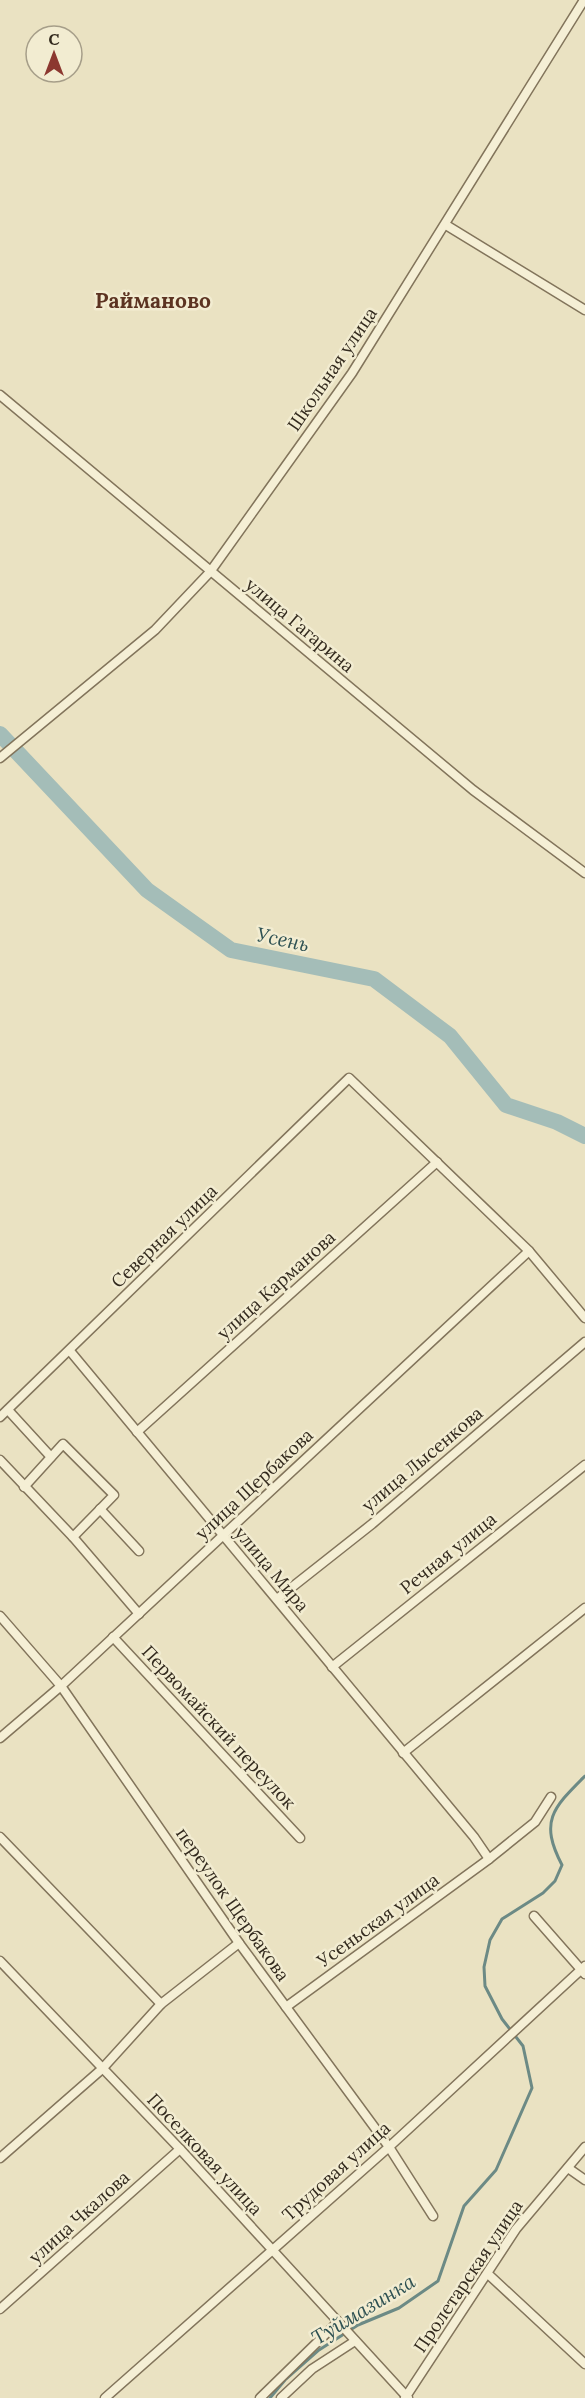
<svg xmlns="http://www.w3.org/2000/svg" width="585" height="2398" viewBox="0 0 585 2398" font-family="Lora,serif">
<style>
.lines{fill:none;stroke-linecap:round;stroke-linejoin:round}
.stream{stroke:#6c8a85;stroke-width:3}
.river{stroke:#a4bdb8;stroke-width:16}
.minor-casing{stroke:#82745b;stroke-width:11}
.minor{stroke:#f5efd5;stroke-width:8}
.labels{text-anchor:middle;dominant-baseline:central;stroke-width:5;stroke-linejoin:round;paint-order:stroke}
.street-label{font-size:18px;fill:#332a1e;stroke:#f2ecd1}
.water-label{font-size:20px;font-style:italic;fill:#2e5152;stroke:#f2ecd1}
.quarter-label{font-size:21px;font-weight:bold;fill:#5c3321;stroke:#f2ecd1}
</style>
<rect width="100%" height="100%" fill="#eae2c2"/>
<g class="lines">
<!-- stream -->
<path class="stream" d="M270,2398L285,2380L319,2350L358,2325L399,2308L438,2281L464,2206L496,2170L532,2088L523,2046L502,2019L485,1986L484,1967L490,1940L502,1919L543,1893L555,1881L562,1865C539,1821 553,1808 585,1776"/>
<!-- river -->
<polyline class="river" points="0,734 147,890 231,950 374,979 450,1036 506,1105 557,1122 585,1136"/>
<defs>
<g id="minor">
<polyline points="446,225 585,310"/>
<polyline points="0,395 473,790 585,873"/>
<polyline points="0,758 155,630 210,572 352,373 584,0"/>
<polyline points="70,1351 474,1837 489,1859"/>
<polyline points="8,1410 51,1457"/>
<polyline points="0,1417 349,1078 529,1251 585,1318"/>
<polyline points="137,1432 437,1162"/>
<polyline points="0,1460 73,1537 139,1614"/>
<polyline points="24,1487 63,1444 114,1495 73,1537"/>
<polyline points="100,1509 139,1551"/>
<polyline points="277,1599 372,1524 585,1342"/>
<polyline points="0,1616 61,1686 239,1943 389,2147 433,2216"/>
<polyline points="113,1637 300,1838"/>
<polyline points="332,1667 585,1465"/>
<polyline points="0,1738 61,1686 529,1251"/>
<polyline points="403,1753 585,1608"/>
<polyline points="0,1837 161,2004"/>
<polyline points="534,1916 585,1974"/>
<polyline points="0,1961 180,2149 408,2398"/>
<polyline points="286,2007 489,1859 535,1822 551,1797"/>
<polyline points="0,2158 102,2069 161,2004 239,1943"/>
<polyline points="568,2168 585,2180"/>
<polyline points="488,2274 585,2364"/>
<polyline points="0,2309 180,2149"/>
<polyline points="105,2398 389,2147 585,1966"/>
<polyline points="260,2398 338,2322"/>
<polyline points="281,2398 312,2369 355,2341"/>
<polyline points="405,2398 516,2229 585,2147"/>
</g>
</defs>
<!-- minor casing -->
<use href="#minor" class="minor-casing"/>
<!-- minor -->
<use href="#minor" class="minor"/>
</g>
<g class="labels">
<!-- street labels -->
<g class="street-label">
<text transform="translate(332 369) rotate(-56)">Школьная улица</text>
<text transform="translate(300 625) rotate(40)">улица Гагарина</text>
<text transform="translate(164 1236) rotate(-44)">Северная улица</text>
<text transform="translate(276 1285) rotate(-42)">улица Карманова</text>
<text transform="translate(422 1459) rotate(-40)">улица Лысенкова</text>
<text transform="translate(254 1484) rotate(-43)">улица Щербакова</text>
<text transform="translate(448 1553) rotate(-39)">Речная улица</text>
<text transform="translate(272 1569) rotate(50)">улица Мира</text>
<text transform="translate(219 1727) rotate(47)">Первомайский переулок</text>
<text transform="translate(233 1904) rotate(55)">переулок Щербакова</text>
<text transform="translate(378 1920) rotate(-36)">Усеньская улица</text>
<text transform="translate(205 2154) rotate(47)">Поселковая улица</text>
<text transform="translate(336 2171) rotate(-42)">Трудовая улица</text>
<text transform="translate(79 2217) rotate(-42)">улица Чкалова</text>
<text transform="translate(468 2276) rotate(-56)">Пролетарская улица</text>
</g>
<!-- water labels -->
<g class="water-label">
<text transform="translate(283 939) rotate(12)">Усень</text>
<text transform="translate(363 2309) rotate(-31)">Туймазинка</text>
</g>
<!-- quarter labels -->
<g class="quarter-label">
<text x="153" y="300">Райманово</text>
</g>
</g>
<!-- north arrow -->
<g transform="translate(54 54)"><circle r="28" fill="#f2ecd1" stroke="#a69e89" stroke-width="1.5"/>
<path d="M0-4.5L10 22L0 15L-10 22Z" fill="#8c3830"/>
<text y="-9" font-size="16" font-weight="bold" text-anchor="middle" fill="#332a1e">С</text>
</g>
</svg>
